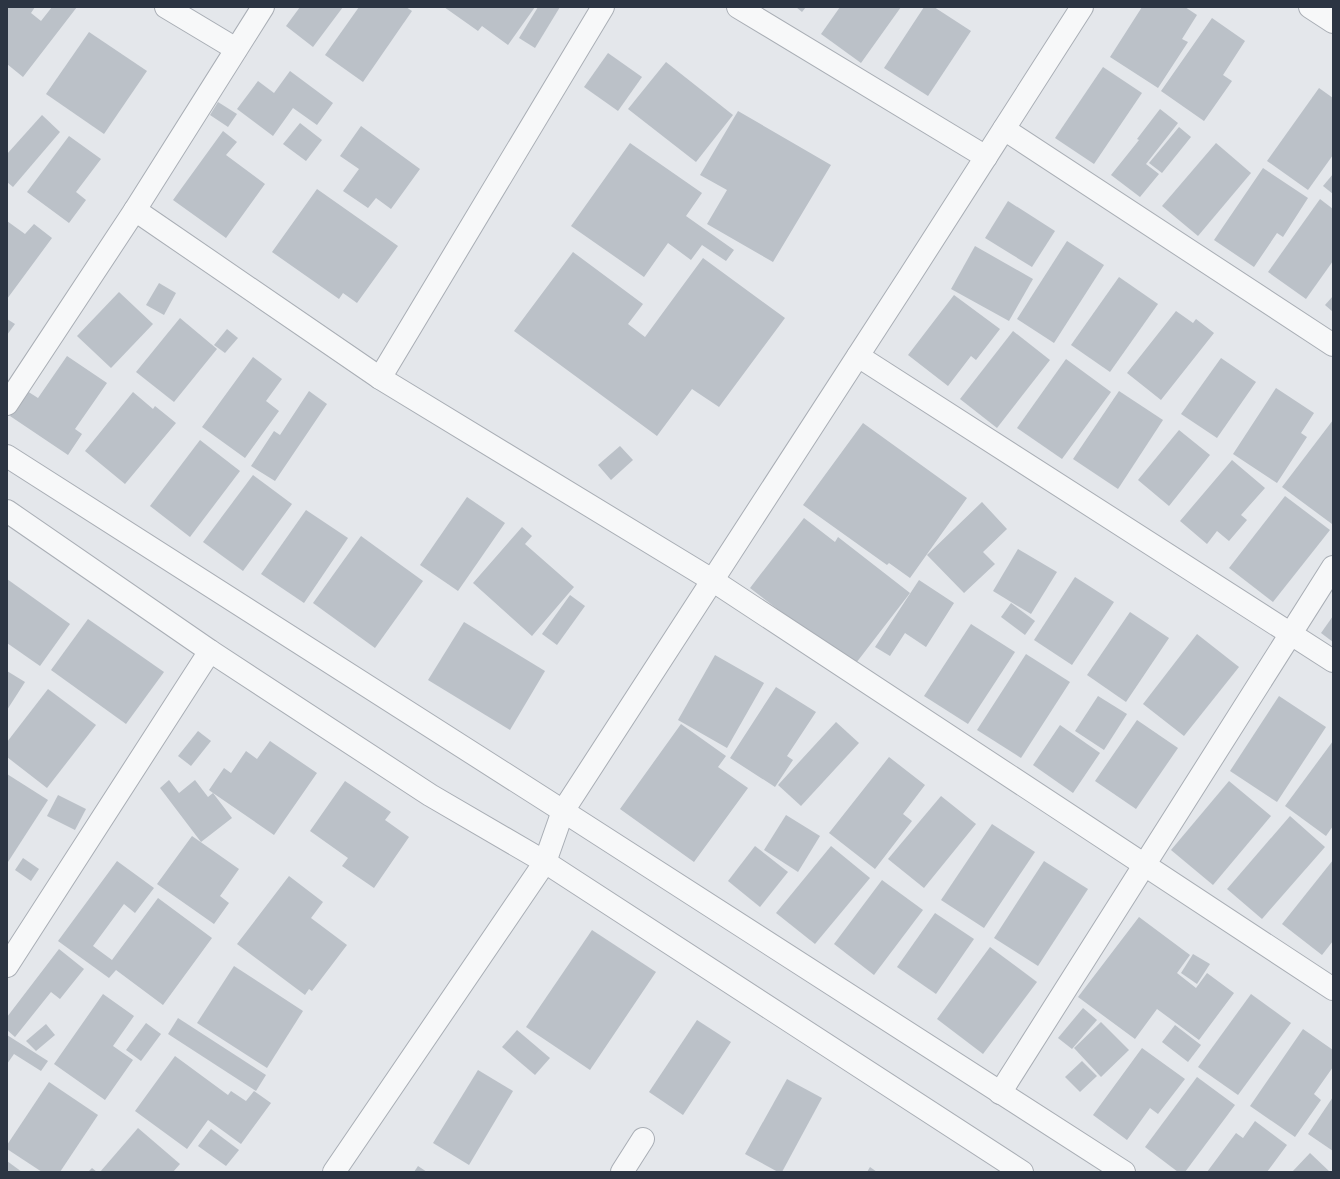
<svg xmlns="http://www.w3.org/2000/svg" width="1340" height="1179" viewBox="0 0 1340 1179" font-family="'Fira Sans',sans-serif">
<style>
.building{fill:#bbc1c8}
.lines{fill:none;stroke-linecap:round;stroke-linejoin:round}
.minor-casing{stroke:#a9aeb5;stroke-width:24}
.minor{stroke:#f7f8f9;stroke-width:22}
</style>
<rect width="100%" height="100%" fill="#e4e7eb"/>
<!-- building -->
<g class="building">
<polygon points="7,7 35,7 31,13 41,21 52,7 77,7 23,77 7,64"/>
<polygon points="300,7 343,7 313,47 286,26"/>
<polygon points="359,7 406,7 412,11 363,82 325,55"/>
<polygon points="444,7 535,7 508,45 482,26 478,31"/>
<polygon points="538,7 560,7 535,48 519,38"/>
<polygon points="796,7 806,7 802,12"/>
<polygon points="840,7 901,7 861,63 821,34"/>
<polygon points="924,7 934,7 971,31 928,96 884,68"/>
<polygon points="1142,7 1185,7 1197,15 1182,39 1188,42 1158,88 1110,57"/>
<polygon points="1212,18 1245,41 1223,75 1232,81 1204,121 1161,91"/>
<polygon points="89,32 147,71 104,134 46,94"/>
<polygon points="608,53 642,77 618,111 584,87"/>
<polygon points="666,62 733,115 696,162 628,109"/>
<polygon points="1103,67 1142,93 1094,164 1055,138"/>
<polygon points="290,71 333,103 317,125 293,108 273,136 237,109 258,81 274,93"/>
<polygon points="1319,88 1333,98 1333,155 1308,190 1267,161"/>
<polygon points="218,102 237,114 228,127 210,115"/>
<polygon points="1160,109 1178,123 1146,164 1159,174 1140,197 1111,175 1139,140 1137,139"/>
<polygon points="738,111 831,165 773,262 707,224 727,190 700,175"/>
<polygon points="42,115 60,132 13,187 7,182 7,154"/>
<polygon points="300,123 322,140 306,161 283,144"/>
<polygon points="361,126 420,169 391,209 376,198 368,208 343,191 359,169 340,156"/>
<polygon points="1179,127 1191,137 1162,173 1149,163"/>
<polygon points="223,131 237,142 226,155 265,184 226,238 173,200"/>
<polygon points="69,136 101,159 76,192 86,200 69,223 27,192"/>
<polygon points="630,143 702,193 686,216 734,250 726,261 702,245 691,260 668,243 644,277 571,226"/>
<polygon points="1216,143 1251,173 1198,236 1162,206"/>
<polygon points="1263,168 1308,198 1283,237 1277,233 1254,267 1214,240"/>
<polygon points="1333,174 1333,194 1323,186"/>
<polygon points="317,189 398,246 357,303 343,293 339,299 272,252"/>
<polygon points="1320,199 1333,209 1333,261 1306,299 1268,272"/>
<polygon points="1008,201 1055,231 1032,267 985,238"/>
<polygon points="7,221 25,234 34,224 52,238 7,299"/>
<polygon points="1067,241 1104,265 1054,343 1017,319"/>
<polygon points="975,246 1033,279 1009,321 951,289"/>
<polygon points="573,252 643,304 628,324 645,337 703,258 785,318 719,407 692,389 657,436 514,331"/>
<polygon points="1119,277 1158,304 1110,372 1071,345"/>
<polygon points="159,283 176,293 164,315 146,305"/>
<polygon points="119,292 153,324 111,368 77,336"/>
<polygon points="954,295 1000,329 976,360 971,356 948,386 908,355"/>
<polygon points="1333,296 1333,312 1325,305"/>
<polygon points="1176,311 1193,323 1196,319 1214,333 1161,400 1127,373"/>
<polygon points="180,318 217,349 174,402 136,372"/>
<polygon points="7,319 15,324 7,335"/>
<polygon points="227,329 238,338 225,353 214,345"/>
<polygon points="1013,331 1050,360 997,428 960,399"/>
<polygon points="67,356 107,383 75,429 82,434 68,455 10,416 27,391 38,398"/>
<polygon points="253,357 282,379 266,401 279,411 245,458 202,427"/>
<polygon points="1221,358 1256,382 1217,438 1181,414"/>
<polygon points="1066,359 1111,392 1062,459 1017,428"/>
<polygon points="1276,388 1314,413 1301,433 1307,437 1277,483 1233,454"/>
<polygon points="309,391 327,404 275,481 251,466 274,431 280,435"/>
<polygon points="1119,391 1163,420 1118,489 1073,459"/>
<polygon points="133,392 153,409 155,406 176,423 125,484 85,451"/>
<polygon points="1333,420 1333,523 1332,524 1282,487"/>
<polygon points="863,423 967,498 910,578 889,563 887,565 803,505"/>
<polygon points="1179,430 1210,455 1169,506 1138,480"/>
<polygon points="200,440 240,471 190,537 150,506"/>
<polygon points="620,446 633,460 611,480 598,465"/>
<polygon points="1232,460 1265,488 1241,515 1247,520 1229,541 1217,531 1207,544 1180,521"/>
<polygon points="253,475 292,504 243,571 203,542"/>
<polygon points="1285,496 1330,530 1273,602 1229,568"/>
<polygon points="467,497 505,523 458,591 420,565"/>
<polygon points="982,502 1007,529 983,552 995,564 964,593 927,555"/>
<polygon points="306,510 348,538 304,603 261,574"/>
<polygon points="804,518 835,542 838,537 910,593 853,667 750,588"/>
<polygon points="522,527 532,536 525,544 574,587 532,636 473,583"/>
<polygon points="361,536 423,581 375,648 313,603"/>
<polygon points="1018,549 1057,572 1031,614 993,591"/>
<polygon points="1075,577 1114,602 1072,665 1034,640"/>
<polygon points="7,579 70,624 40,666 7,643"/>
<polygon points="919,580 954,603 926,647 905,633 890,656 875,647"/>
<polygon points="570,595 585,606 557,645 542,634"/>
<polygon points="1011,603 1035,621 1025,635 1001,617"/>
<polygon points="1130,612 1169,638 1126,702 1087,675"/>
<polygon points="1333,616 1333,642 1321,633"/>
<polygon points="88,619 164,672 126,724 51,670"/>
<polygon points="464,622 545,671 510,730 428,680"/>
<polygon points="971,624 1015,652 968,724 924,696"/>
<polygon points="1197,634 1239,667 1184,736 1143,704"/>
<polygon points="1026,654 1070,682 1021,758 977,730"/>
<polygon points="715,655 764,683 727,748 678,720"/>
<polygon points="7,671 25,682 7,710"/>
<polygon points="776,687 816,712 787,756 793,760 775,787 730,758"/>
<polygon points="48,689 96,725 47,788 7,757 7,742"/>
<polygon points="1098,696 1127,714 1104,750 1075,731"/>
<polygon points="1279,696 1326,727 1277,802 1230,771"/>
<polygon points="1137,720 1178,748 1136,809 1095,781"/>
<polygon points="836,722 859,743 801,806 778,785"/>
<polygon points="681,724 726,756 718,767 748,788 694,862 620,809"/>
<polygon points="1060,725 1100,753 1073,793 1033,765"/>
<polygon points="198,731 211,741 191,766 178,756"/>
<polygon points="270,741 317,773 274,835 213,793 232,818 201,842 160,788 169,780 179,793 195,780 208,797 213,793 209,790 224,768 231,773 246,751 257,759"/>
<polygon points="1333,741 1333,826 1326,836 1285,806"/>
<polygon points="889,757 925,785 903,814 912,821 875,869 829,833"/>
<polygon points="7,774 48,800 8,862 7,862"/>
<polygon points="345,781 391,812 385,820 409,837 374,888 342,866 348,858 310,831"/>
<polygon points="1229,781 1271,816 1213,885 1171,850"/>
<polygon points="58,795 86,809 75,830 47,816"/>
<polygon points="941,796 976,824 924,888 888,859"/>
<polygon points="786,815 820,836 798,872 764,850"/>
<polygon points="1290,816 1325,847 1262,919 1227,889"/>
<polygon points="992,824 1035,852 984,928 941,900"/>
<polygon points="192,836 239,869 220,896 229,903 214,924 157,884"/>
<polygon points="755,846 788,872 760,907 728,881"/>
<polygon points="831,846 870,878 815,944 776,913"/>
<polygon points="23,858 39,869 31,881 15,870"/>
<polygon points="1333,860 1333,941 1322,955 1282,924"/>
<polygon points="117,861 154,888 135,913 124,904 93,946 112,960 158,898 212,938 163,1005 116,970 109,978 58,941"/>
<polygon points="1044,861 1088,889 1038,966 994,938"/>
<polygon points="289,876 323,902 311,918 347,945 312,991 309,989 305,995 237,944"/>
<polygon points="882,880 923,910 874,975 834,944"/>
<polygon points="935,913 974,939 936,994 897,967"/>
<polygon points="1139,917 1190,955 1177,973 1196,988 1207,973 1234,993 1199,1040 1157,1009 1135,1039 1078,997"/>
<polygon points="592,930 656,972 590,1070 526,1027"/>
<polygon points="990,947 1037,982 983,1054 937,1019"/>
<polygon points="59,949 84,969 60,999 51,992 15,1037 7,1030 7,1017"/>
<polygon points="1193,954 1210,964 1197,984 1181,973"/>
<polygon points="234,966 303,1011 267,1068 197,1023"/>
<polygon points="103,994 134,1016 113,1046 133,1060 105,1100 54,1064"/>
<polygon points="1251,994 1291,1023 1238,1095 1198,1067"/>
<polygon points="1083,1008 1097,1020 1072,1049 1058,1038"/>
<polygon points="178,1018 266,1075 256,1091 168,1034"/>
<polygon points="697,1020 731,1042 683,1115 649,1092"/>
<polygon points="1101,1022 1129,1050 1101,1077 1074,1048"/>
<polygon points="146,1023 161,1034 141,1061 126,1050"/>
<polygon points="46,1024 55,1035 36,1051 26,1041"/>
<polygon points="1175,1025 1201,1045 1188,1062 1162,1042"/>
<polygon points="1303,1029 1333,1050 1333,1067 1314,1094 1321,1100 1295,1137 1250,1106"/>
<polygon points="517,1030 550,1058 535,1075 502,1047"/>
<polygon points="7,1035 48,1061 41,1071 14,1054 7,1064"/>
<polygon points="1142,1048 1185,1079 1158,1114 1150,1108 1127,1140 1093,1115"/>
<polygon points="175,1056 228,1095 231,1091 246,1101 254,1091 271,1103 241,1144 208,1120 187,1149 135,1111"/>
<polygon points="1082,1061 1097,1076 1080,1092 1065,1077"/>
<polygon points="478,1070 513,1091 469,1165 433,1143"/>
<polygon points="1197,1077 1235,1105 1185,1172 1178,1172 1145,1147"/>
<polygon points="787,1079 822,1098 782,1172 778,1172 745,1154"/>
<polygon points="49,1082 98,1115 60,1172 42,1172 7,1149 7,1145"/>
<polygon points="1333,1097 1333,1151 1308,1134"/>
<polygon points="1255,1121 1287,1145 1267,1172 1207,1172 1236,1133 1243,1138"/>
<polygon points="138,1128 180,1164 173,1172 100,1172"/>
<polygon points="211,1129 239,1150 226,1166 198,1146"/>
<polygon points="1310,1153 1330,1172 1292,1172"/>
<polygon points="7,1161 22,1172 7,1172"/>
<polygon points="418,1166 427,1172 414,1172"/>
<polygon points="870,1167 877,1172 867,1172"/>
<polygon points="92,1168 97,1172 88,1172"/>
</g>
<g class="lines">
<defs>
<g id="minor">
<polyline points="166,7 236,49"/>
<polyline points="738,7 986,157"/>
<polyline points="1310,7 1333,22"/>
<polyline points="1004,129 1333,345"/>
<polyline points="135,210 380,378 712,580 1333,989"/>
<polyline points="858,356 1333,661"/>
<polyline points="380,378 603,7"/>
<polyline points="7,404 135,210 263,7"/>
<polyline points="7,456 563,811 1124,1172"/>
<polyline points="7,511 210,651 430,795 545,862 1022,1172"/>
<polyline points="7,966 210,651"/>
<polyline points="1000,1093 1333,567"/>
<polyline points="334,1172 545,862 563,811 909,277 1082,7"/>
<polyline points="622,1172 643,1139"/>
</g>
</defs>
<!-- minor casing -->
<use href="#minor" class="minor-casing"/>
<!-- minor -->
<use href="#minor" class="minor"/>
</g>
<!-- border -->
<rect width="1340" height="1179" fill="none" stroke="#2c3543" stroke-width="16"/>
</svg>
